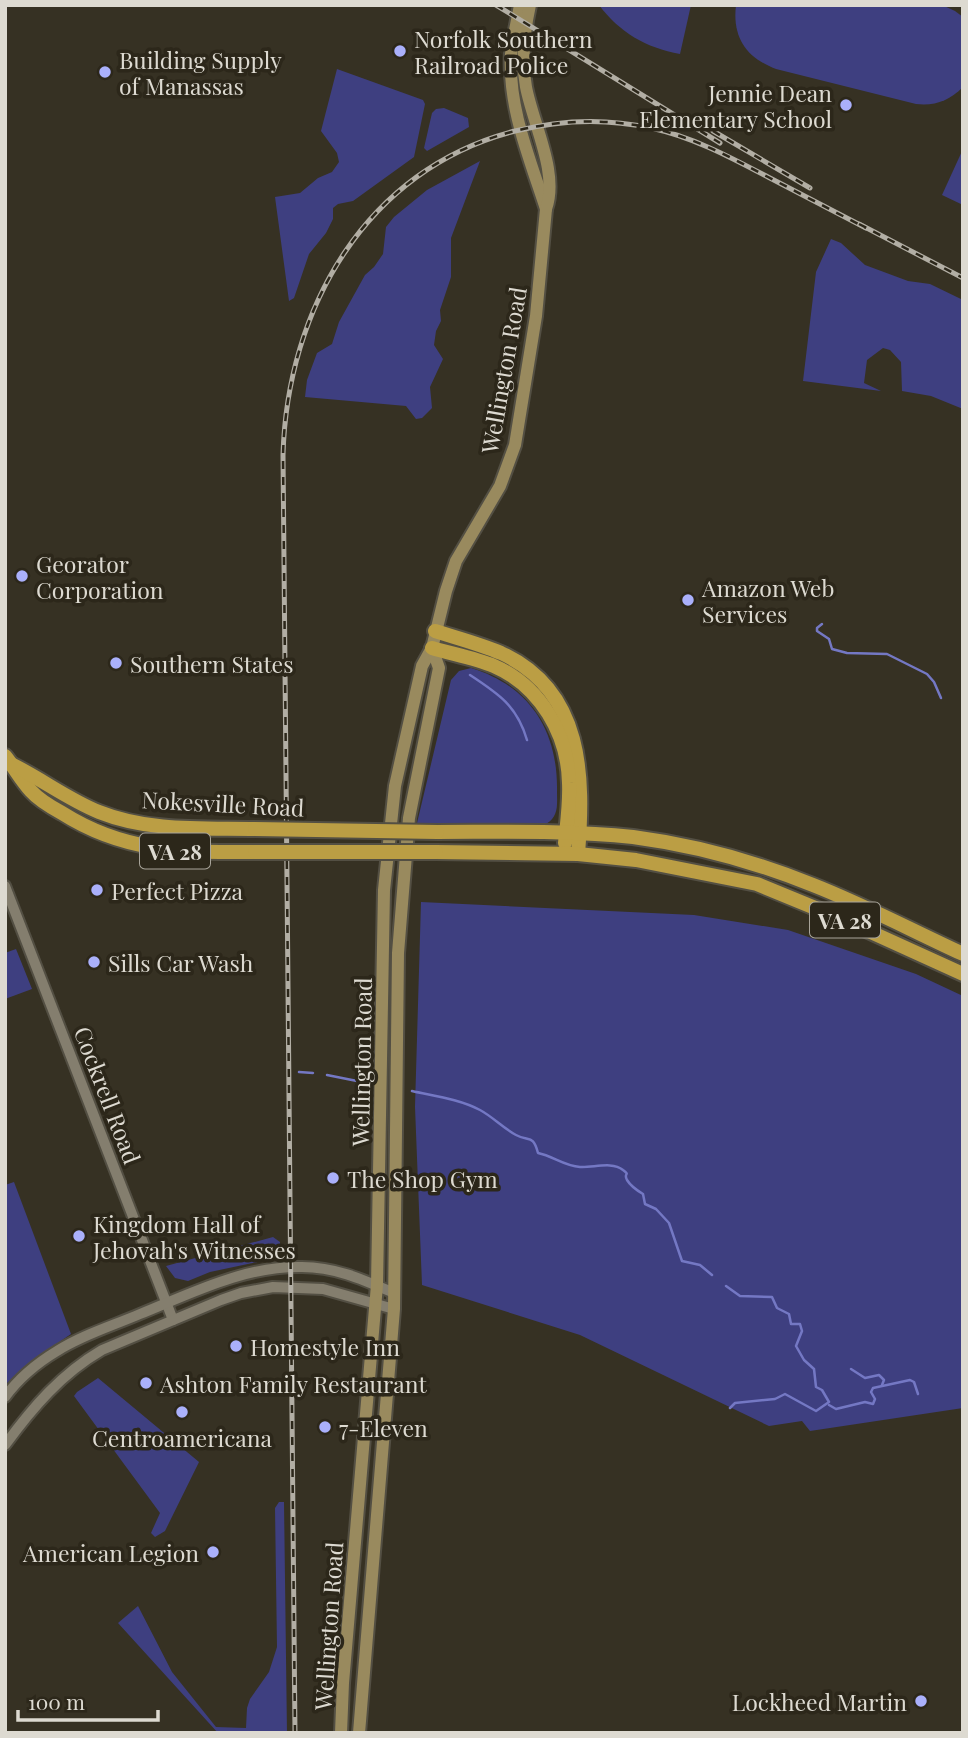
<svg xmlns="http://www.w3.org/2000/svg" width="968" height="1738" viewBox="0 0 968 1738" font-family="'Playfair Display',serif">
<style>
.green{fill:#3e3f80}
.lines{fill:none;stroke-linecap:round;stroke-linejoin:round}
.stream{stroke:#7478c4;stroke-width:2.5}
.tertiary-casing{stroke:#534f43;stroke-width:14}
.secondary-casing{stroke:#534f43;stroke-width:16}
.trunk-casing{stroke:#534f43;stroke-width:18}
.tertiary{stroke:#847e6e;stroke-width:10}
.secondary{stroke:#998a5e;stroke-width:12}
.trunk{stroke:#bb9e44;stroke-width:14}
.rail-casing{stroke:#b2aea4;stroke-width:5}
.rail{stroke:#2c271a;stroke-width:2.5;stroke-dasharray:8;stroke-linecap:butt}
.trunk-bridge-casing{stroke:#534f43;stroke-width:18;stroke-linecap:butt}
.trunk-bridge{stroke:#bb9e44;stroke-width:14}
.poi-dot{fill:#aab0fb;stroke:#2c271a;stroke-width:2.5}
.labels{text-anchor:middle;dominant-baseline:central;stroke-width:7;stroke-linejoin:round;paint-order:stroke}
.shield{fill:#2c271a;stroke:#a8a49a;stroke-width:2}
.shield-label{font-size:21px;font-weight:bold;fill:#dddad1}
.poi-label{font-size:23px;fill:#dddad1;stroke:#2c271a;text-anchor:start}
.street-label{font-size:23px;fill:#dddad1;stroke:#2c271a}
</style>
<rect width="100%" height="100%" fill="#363123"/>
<!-- green -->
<g class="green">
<path d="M599,5H691L680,54C646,48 619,32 599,5Z"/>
<path d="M736,5H942L955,11L963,17V87C949,101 935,106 916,104L776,69C747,58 732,38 736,5Z"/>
<polygon points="337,69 423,100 425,104 414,157 353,201 338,204 333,208 333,219 326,233 309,254 294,298 289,301 275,197 300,193 318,178 332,172 339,162 337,153 321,131"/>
<polygon points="444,108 468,118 469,127 427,151 424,148 432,113 436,109"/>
<polygon points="963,149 963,205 942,195"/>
<polygon points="480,161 451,238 451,277 440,310 441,321 436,331 434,345 443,359 430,387 432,408 422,418 416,419 406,406 305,397 307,380 317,353 332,344 339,322 365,275 374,267 383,254 386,227 394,217 427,190"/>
<polygon points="831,239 841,243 865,265 908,281 930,284 963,300 963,409 931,396 902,391 901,362 890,350 883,348 867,360 864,383 881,391 803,381 816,272"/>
<path d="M471,668C530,686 558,731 557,791C557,805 559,816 546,824L417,823L451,680L459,671Z"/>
<polygon points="421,902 694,915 788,930 916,974 963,996 963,1408 810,1431 802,1421 769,1426 580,1335 422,1285 415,1107"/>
<polygon points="16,949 32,989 5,999 5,953"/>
<polygon points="14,1182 71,1334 30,1362 5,1385 5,1185"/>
<polygon points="273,1237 280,1242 281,1257 210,1272 188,1281 175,1278 166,1266"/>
<polygon points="98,1378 199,1462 165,1531 155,1537 151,1533 160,1513 74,1396 77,1392"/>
<polygon points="279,1502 284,1502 287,1733 218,1733 118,1623 138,1606 172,1672 216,1727 246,1728 247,1708 250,1699 269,1672 277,1647 275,1508"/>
</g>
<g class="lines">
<!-- stream -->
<g class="stream">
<polyline points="822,624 817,628 817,631 829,639 832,649 847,653 887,654 927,674 934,682 941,698"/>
<path d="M470,675C499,694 517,706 527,740"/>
<polyline points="299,1072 313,1073"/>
<polyline points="327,1075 362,1082"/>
<path d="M412,1091C434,1096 459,1099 480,1110C493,1117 503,1128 516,1135C529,1142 533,1134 538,1153C553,1156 564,1166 580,1167C593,1168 612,1161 623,1170C631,1176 623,1172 627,1180C630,1185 638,1191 643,1194L645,1204L656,1209L669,1223L682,1261L700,1265L712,1275"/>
<polyline points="726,1286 740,1296 772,1297 777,1308 789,1314 791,1324 800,1324 802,1331 796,1346 804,1360 814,1369 816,1387 822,1390 829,1402 816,1411 785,1394 775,1399 735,1403 730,1408"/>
<polyline points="851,1369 865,1378 879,1375 884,1380 882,1385"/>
<polyline points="829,1405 836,1409 865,1402 873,1404 875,1399 871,1392 873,1388 910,1380 914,1382 918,1394"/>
</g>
<defs>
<g id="tertiary">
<polyline points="5,886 173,1320"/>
<path d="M5,1397C19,1378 37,1363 57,1351C82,1335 112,1326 140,1314C192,1293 244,1266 302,1267C336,1267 364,1280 394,1293"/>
<path d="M5,1445C33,1407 61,1374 102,1350L221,1300L241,1293L273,1287L323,1289L394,1309"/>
</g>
<g id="secondary">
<path d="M520,5C517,21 513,38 511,54C508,108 530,159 546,209"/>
<path d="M341,1733L343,1683L377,1285L384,890L395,786L422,666L432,648L446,591L456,561L500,486L515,445L536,316L546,209C559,173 533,124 526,87C521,60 524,32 530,5"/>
<polyline points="359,1733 394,1309 398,953 409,818 439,668 432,648"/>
</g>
<g id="trunk">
<path d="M435,631C457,638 480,644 501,653C584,691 584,777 578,854"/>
<path d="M432,648C452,654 475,658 494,666C540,686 568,734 569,783C570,803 567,823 565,843"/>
<path d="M5,756C14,767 21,780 31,791C39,800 51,807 62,813C125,853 183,852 255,852"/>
<path d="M13,765C43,780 69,800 99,812C149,832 203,828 255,829"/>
<path d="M437,832C502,832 568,830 633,837C694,845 756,862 813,885C864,905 913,931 963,954"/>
<polyline points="436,852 578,854 636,860 757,884 842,919 963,974"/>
</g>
</defs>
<!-- tertiary casing -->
<use href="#tertiary" class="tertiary-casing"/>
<!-- secondary casing -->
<use href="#secondary" class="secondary-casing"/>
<!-- trunk casing -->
<use href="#trunk" class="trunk-casing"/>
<!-- tertiary -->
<use href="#tertiary" class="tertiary"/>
<!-- secondary -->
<use href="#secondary" class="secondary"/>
<!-- trunk -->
<use href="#trunk" class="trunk"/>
<defs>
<g id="rail">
<polyline points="496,5 720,143"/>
<polyline points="713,131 810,188"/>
<polyline points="859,224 963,278"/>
<path d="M295,1733L283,455C287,309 366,169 515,131C559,120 606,118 651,128C693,137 730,157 768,177C801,194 833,211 866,228"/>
</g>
</defs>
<!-- rail casing -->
<use href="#rail" class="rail-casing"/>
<!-- rail -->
<use href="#rail" class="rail"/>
<defs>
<g id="trunk-bridge">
<polyline points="255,829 437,832"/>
<polyline points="255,852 436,852"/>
</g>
</defs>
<!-- trunk-bridge casing -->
<use href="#trunk-bridge" class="trunk-bridge-casing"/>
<!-- trunk-bridge -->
<use href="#trunk-bridge" class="trunk-bridge"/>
</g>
<!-- markers -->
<g class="poi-dot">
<circle cx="400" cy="51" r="7"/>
<circle cx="105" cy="72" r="7"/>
<circle cx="846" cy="105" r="7"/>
<circle cx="22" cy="576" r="7"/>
<circle cx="688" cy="600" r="7"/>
<circle cx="116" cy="663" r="7"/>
<circle cx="97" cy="890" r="7"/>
<circle cx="94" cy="962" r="7"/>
<circle cx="333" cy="1178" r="7"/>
<circle cx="79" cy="1236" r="7"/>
<circle cx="236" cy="1346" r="7"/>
<circle cx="146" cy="1383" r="7"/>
<circle cx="182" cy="1412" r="7"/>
<circle cx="325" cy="1427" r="7"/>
<circle cx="213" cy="1552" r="7"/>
<circle cx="921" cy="1701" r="7"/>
</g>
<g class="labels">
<!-- shield labels -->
<g class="shield">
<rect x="140" y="833.5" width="70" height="35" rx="5"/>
<rect x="810" y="902.5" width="70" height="35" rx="5"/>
</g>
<g class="shield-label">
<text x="175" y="851">VA 28</text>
<text x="845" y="920">VA 28</text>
</g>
<!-- poi labels -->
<g class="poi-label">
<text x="414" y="38">Norfolk Southern<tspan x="414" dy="26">Railroad Police</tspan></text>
<text x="119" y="59">Building Supply<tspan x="119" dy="26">of Manassas</tspan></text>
<text x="832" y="92" text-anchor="end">Jennie Dean<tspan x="832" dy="26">Elementary School</tspan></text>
<text x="36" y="563">Georator<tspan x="36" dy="26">Corporation</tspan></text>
<text x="702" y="587">Amazon Web<tspan x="702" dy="26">Services</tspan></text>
<text x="130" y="663">Southern States</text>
<text x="111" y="890">Perfect Pizza</text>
<text x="108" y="962">Sills Car Wash</text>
<text x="347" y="1178">The Shop Gym</text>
<text x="93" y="1223">Kingdom Hall of<tspan x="93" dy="26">Jehovah's Witnesses</tspan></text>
<text x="250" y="1346">Homestyle Inn</text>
<text x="160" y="1383">Ashton Family Restaurant</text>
<text x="339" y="1427">7-Eleven</text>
<text x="182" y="1437" text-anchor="middle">Centroamericana</text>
<text x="199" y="1552" text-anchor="end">American Legion</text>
<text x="907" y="1701" text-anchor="end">Lockheed Martin</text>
</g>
<!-- street labels -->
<g class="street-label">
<text transform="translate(503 370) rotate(-80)">Wellington Road</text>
<text transform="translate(223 803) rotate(3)">Nokesville Road</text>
<text transform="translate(361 1062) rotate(-89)">Wellington Road</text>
<text transform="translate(108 1095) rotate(69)">Cockrell Road</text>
<text transform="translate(328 1626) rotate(-86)">Wellington Road</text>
</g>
</g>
<!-- border -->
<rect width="968" height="1738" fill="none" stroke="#dddad1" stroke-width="14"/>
<!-- scale -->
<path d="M18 1710v10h140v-10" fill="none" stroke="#dddad1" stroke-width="3.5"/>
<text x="28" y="1710" font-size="21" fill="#dddad1" stroke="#2c271a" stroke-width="5" paint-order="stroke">100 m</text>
</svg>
